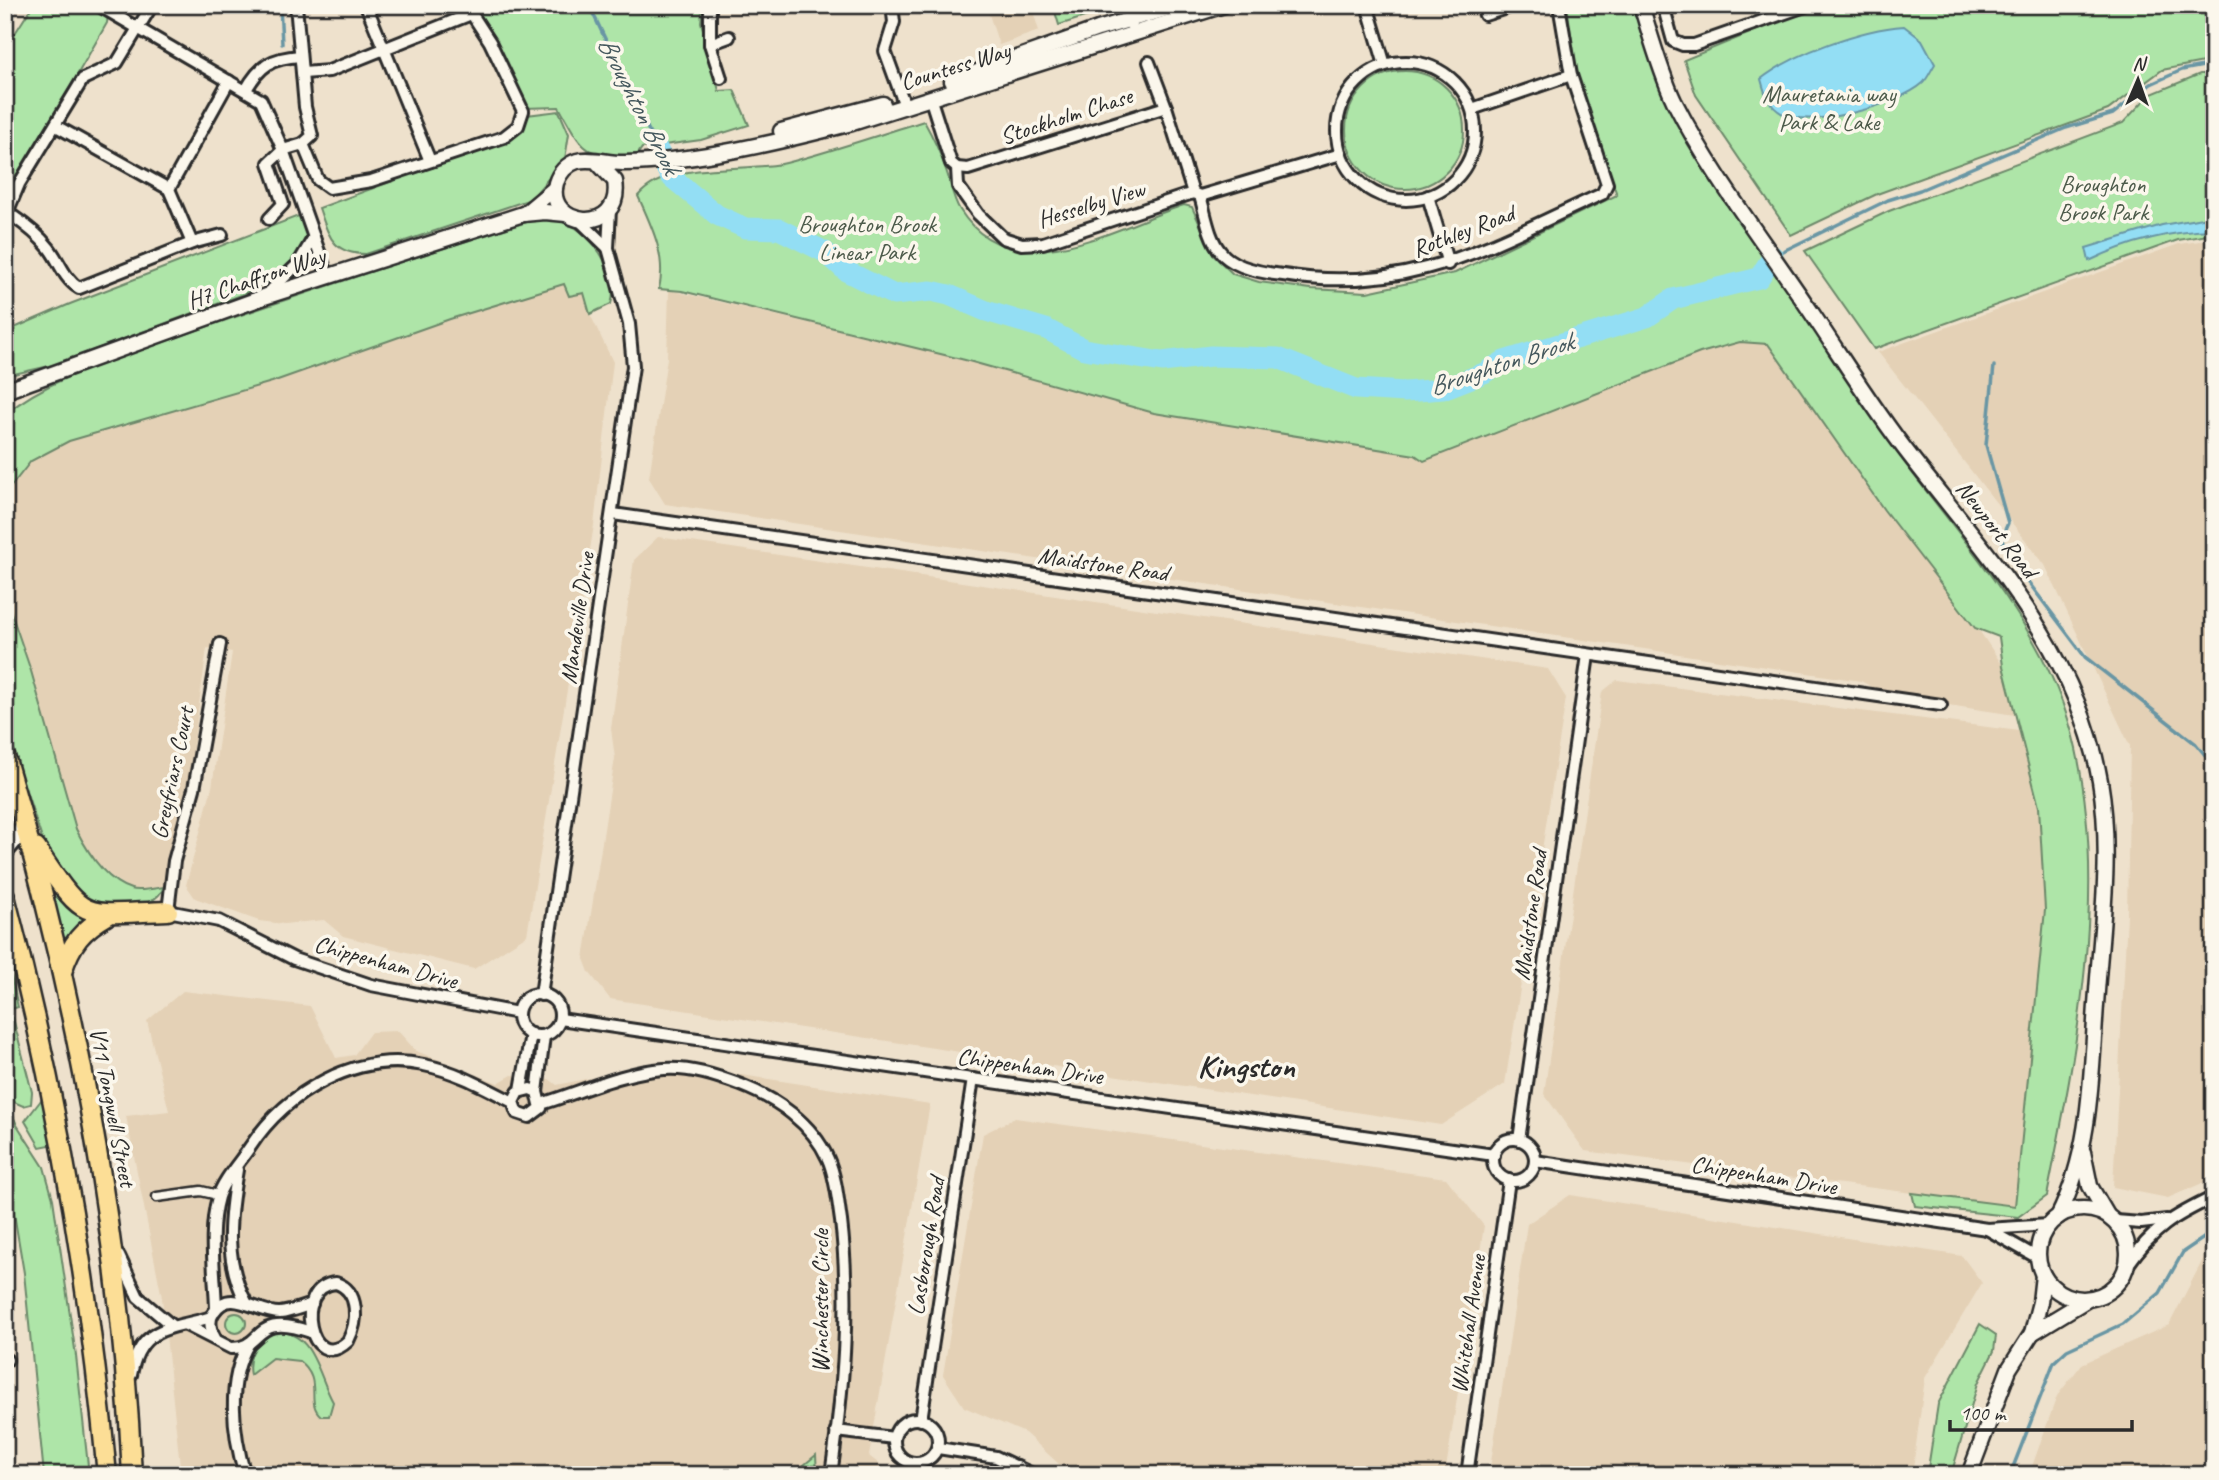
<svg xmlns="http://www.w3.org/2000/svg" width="2219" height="1480" viewBox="0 0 2219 1480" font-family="Caveat,sans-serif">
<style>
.built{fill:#e4d1b6}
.green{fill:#aee5a8;stroke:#6c886a;stroke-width:2}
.water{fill:#93def4;stroke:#6996a4;stroke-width:2}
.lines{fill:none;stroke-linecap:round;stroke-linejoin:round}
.stream{stroke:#6996a4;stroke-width:3.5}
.river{stroke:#93def4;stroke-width:21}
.pedestrian-casing{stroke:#2b2b2b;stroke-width:13}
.minor-casing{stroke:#2b2b2b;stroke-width:16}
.tertiary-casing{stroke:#2b2b2b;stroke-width:19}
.trunk-casing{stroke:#2b2b2b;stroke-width:23}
.pedestrian{stroke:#fbf7ec;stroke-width:8}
.minor{stroke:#fbf7ec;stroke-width:10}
.tertiary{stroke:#fbf7ec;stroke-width:14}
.trunk{stroke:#fcde96;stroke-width:18}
.labels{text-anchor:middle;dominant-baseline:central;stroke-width:7;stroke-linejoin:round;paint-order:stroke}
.street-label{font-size:24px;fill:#2b2b2b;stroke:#fbf7ec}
.park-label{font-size:24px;fill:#4c5a4a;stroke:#fbf7ec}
.water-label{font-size:26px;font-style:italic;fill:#45585d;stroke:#fbf7ec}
.district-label{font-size:32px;font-weight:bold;fill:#2b2b2b;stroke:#fbf7ec}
</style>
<rect width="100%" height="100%" fill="#eee1cc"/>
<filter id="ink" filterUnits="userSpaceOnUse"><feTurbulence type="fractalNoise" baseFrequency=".0143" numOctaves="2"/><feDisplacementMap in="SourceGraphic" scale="14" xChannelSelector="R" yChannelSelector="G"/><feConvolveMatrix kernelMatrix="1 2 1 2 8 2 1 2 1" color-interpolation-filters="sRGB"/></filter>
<g filter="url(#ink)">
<!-- built -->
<g class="built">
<polygon points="986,5 1031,5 1039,31 999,45"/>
<polygon points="2214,239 2214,1178 2168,1198 2113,1187 2127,915 2130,746 2045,565 1878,352 2179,244"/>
<polygon points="565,284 569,296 584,292 590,314 613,362 594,525 527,935 474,969 343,936 324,920 284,924 259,921 195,898 186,885 212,787 232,652 207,648 187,790 164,887 132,890 112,877 88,853 76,829 31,671 5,595 7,491 31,461 69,441 272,382 450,319"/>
<polygon points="669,290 965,360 1154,413 1415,455 1764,310 2003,666 2015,715 1888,696 1861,681 665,504 649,478 667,358"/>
<polygon points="658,537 1548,669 1566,698 1505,1084 1441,1125 610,999 589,972 584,959 615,758 611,729 634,560"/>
<polygon points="1617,680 2019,731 2039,807 2045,910 2015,1206 1585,1151 1544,1094 1602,692"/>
<polygon points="183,991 310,1006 336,1058 354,1055 371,1032 398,1031 416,1051 498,1083 512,1075 549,1079 557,1085 664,1063 930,1104 869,1456 893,1475 181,1475 162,1298 126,1116 169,1111 147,1021"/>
<polygon points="1015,1118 1446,1178 1484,1226 1445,1475 1071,1475 1025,1433 964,1407 943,1375 983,1134"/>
<polygon points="1570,1195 1962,1256 1982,1283 1925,1378 1912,1475 1489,1475 1527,1224"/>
<polygon points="2214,1246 2214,1475 2029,1475 2057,1396 2082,1364 2169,1325 2209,1248"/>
</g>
<!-- green -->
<g class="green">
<polygon points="33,5 109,5 107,23 23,169 9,187 5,197 5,49"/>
<path d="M469,5H703L701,22L719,91L734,90L749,125L701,140L642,148L637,155C582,156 585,153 559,107L523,108Z"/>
<polygon points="1053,5 1123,5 1059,25"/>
<path d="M1567,5H1633C1638,22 1642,40 1650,56C1674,102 1705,147 1732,192C1787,285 1843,379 1907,466C1973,554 2052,638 2076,749C2108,895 2076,1051 2047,1196L2018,1217L1915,1206L1912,1193L2015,1206L2045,910L2039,807L2003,666L1999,637L1975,628L1884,510L1768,344L1740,342L1700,353L1424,461L1415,455L1154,413L965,360L682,291L659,289C667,256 651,225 638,196C670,159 745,173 786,163C832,151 878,135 924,121C933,137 940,152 946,170C951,183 952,197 960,210C1012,292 1118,226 1184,205L1192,207L1214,256L1233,274L1259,282L1311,289L1367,292L1455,273L1617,195L1577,79Z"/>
<polygon points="1818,5 2214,5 2214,60 2162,70 2108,110 1877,194 1791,235 1696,95 1684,60"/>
<circle cx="1405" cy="130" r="59"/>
<polygon points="2200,74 2214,74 2214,234 2178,240 1874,349 1805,251 1889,211 2123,123 2149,95"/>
<path d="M559,111L569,134L565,159L531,199L366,254C332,254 329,236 319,208L509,138L522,130L527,115Z"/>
<polygon points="301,215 308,235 296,257 278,276 244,294 54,365 5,376 5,332 70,304"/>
<path d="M536,219C543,219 552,218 559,220C590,228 621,274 611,304L590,314L584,293L569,296L564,284L450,319L272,382L69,441L31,461L5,494V414C52,376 112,361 169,340C290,297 413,258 536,219Z"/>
<path d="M5,595L31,671L76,829C87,851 105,881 131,889C140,892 155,888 164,887C151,916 104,905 80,900L46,851L5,727Z"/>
<polygon points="50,883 68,905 89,919 74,930 64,944"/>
<polygon points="5,948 18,1007 5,1011"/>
<polygon points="9,1016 13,1018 32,1092 31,1104 23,1106 14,1102 5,1069 5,1017"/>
<polygon points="45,1095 55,1144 40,1147 25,1121"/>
<polygon points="5,1098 17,1125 44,1167 53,1199 76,1356 89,1475 44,1475 24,1273 9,1184 5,1178"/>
<circle cx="236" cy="1323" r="10"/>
<polygon points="1980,1324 1996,1335 1994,1351 1978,1383 1951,1475 1927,1475 1938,1404"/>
<path d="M272,1332C314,1328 317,1374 333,1402L329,1416H321C304,1401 325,1381 299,1361L272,1358L250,1375C246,1356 257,1342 272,1332Z"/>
<polygon points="816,1455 817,1475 792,1475"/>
</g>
<!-- water -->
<g class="water">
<path d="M1904,26L1922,40L1935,64C1931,70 1928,78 1923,83C1900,104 1813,129 1783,114C1768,106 1765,94 1761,79C1794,53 1862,29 1904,26Z"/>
<path d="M2214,216V230C2169,231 2130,241 2089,261L2086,248L2162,225Z"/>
</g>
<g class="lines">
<!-- stream -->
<g class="stream">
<polyline points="280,5 282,44"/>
<polyline points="589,5 657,148"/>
<polyline points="1775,255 1888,200 1920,190 2066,128 2113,114 2151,84 2182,70 2214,64"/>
<polyline points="1994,366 1986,445 2008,523 2001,539 2020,571 2085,657 2196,744 2214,766"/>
<polyline points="2010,1475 2054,1362 2067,1350 2123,1324 2160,1293 2183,1252 2214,1231"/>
</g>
<!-- river -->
<polyline class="river" points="657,148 670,176 717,215 745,228 779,229 825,252 846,271 894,295 931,291 949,295 986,311 1046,329 1084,349 1162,362 1211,356 1278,358 1356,389 1405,392 1443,389 1484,373 1504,361 1647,317 1673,299 1759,278 1773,256"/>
<defs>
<polyline id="pedestrian" points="157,1197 201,1191 218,1195"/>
<g id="minor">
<polyline points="98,5 261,100 283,150 328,277"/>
<path d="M152,5L117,63L83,79L19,184L9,208L11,215C26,225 38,234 49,248C60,262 64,279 79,288L192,243L222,235"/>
<polyline points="296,5 305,107 312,136 303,144 318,180 329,188 371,181 504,137 518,126 523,111 490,42 466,5"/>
<polyline points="366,5 430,161"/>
<polyline points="710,5 710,44 721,78"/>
<polyline points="892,5 894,22 885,51 905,106"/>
<polyline points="1126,5 1134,34"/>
<polyline points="1367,5 1385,65"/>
<polyline points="1482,5 1485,15 1516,5"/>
<polyline points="1663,5 1673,41 1683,45 1694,45 1808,5"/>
<polyline points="710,44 729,37"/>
<polyline points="1149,62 1166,107"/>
<circle cx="1406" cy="131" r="69"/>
<polyline points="303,73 329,71 471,14"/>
<path d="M246,90C260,65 272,58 300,56"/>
<polyline points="930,97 951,163 957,168 968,169 1166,107 1193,193 1200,196"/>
<polyline points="1472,109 1571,75"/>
<polyline points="56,126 169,189"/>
<polyline points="957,168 958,186 978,214 1003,238 1022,244 1043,243 1193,193"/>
<path d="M1200,196C1206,215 1208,236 1220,251C1232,268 1264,273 1283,275C1413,295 1489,245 1602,194L1607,184L1571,75L1559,5"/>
<polyline points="1200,196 1341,154"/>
<polyline points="1428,196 1448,264"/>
<polyline points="269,219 283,204 269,163 283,150 303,144"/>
<polyline points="580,221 608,248"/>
<polyline points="192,243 169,189 229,81"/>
<polyline points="266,295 298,264 314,237"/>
<polyline points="613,514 1941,705"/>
<polyline points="220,644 194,789 174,861 168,911 219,921 294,959 371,985 518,1013"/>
<polyline points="5,855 16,842 21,820"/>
<circle cx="539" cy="1015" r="21"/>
<polyline points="541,995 633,366 629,324 608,248 610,209"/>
<polyline points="560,1019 1494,1155"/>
<polyline points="521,1090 531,1034"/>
<polyline points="537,1092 530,1089 518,1092 513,1102 517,1113 529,1117 541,1108 537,1092 544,1036"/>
<path d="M541,1104C581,1092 622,1072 664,1069C690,1067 717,1076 741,1085C777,1099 812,1123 828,1159C836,1177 838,1201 841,1221C851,1305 843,1391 831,1475"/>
<circle cx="1514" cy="1160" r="21"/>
<polyline points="1519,1140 1588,655"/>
<polyline points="1535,1161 1987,1229 2048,1225"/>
<path d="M237,1170C229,1217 223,1260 247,1304"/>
<polyline points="2115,1221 2141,1223 2167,1220"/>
<polyline points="1987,1229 2038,1258"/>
<polyline points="119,1256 138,1297 171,1325"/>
<path d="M2127,1266C2153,1228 2174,1216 2214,1197"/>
<path d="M336,1283C360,1291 358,1322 348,1341C310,1377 291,1286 336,1283Z"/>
<path d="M216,1309C215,1273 208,1232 218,1197C223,1180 240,1162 250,1147C286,1092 356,1051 424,1065C455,1071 484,1087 513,1102"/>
<path d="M186,1325L231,1348C265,1349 251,1311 311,1332"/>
<path d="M215,1338C210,1329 208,1320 214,1312C230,1286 258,1314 280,1313C290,1312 302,1307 312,1304"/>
<polyline points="5,1362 7,1360"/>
<path d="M131,1375C140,1324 171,1330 211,1317"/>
<circle cx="916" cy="1441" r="22"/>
<polyline points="921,1420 973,1079"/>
<polyline points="836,1431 894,1438"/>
<polyline points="938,1448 996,1457 1034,1475"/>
<path d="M245,1475C233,1434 226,1381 249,1343"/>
<polyline points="1467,1475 1509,1180"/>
</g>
<g id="tertiary">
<path d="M1641,5C1651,37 1660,71 1674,101C1711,174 1762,239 1807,306C1841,356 1873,409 1911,457C1989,557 2077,651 2100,781C2112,850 2102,922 2097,991C2091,1067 2093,1148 2058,1217"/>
<polyline points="952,81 1098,29 1179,5"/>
<polyline points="781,131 883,104"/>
<path d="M598,163L615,181C624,237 544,228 556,183C559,173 567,164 577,161C591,157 610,164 625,163C696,162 783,141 852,123L1224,5"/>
<polyline points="524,214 555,188"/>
<polyline points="5,391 264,297 523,214 545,212 566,214"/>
<polyline points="2083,1152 2090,1186 2107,1215"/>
<circle cx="2083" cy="1254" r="45"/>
<polyline points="2032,1333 2088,1299"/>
<polyline points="1969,1475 2009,1369 2032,1333 2040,1302 2043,1275"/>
</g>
<g id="trunk">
<path d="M5,756C74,990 121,1231 132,1475"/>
<path d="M36,848C87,925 80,914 168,911"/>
<path d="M5,896C55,1085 89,1280 107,1475"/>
<path d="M62,972C71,943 82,930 108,915"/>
</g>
</defs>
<!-- pedestrian casing -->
<use href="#pedestrian" class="pedestrian-casing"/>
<!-- minor casing -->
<use href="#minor" class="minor-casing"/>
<!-- tertiary casing -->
<use href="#tertiary" class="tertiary-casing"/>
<!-- trunk casing -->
<use href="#trunk" class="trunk-casing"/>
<!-- pedestrian -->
<use href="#pedestrian" class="pedestrian"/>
<!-- minor -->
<use href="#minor" class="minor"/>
<!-- tertiary -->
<use href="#tertiary" class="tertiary"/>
<!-- trunk -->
<use href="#trunk" class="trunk"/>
</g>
</g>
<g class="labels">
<!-- street labels -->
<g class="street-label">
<text transform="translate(955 66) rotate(-17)">Countess Way</text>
<text transform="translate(1066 116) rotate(-18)">Stockholm Chase</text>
<text transform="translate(1091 204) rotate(-17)">Hesselby View</text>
<text transform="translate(1463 231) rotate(-21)">Rothley Road</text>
<text transform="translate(256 278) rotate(-19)">H7 Chaffron Way</text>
<text transform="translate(1997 529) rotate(52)">Newport Road</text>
<text transform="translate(1103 564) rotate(8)">Maidstone Road</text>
<text transform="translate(577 618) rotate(-82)">Mandeville Drive</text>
<text transform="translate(172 773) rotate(-78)">Greyfriars Court</text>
<text transform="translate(1530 915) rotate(-82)">Maidstone Road</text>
<text transform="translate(386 962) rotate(15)">Chippenham Drive</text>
<text transform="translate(1030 1066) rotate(8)">Chippenham Drive</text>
<text transform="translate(113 1107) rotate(79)">V11 Tongwell Street</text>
<text transform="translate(1764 1175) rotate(9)">Chippenham Drive</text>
<text transform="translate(926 1246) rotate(-81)">Lasborough Road</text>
<text transform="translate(820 1301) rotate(-90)">Winchester Circle</text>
<text transform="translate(1468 1324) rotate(-82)">Whitehall Avenue</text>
</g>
<!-- park labels -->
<g class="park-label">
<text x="1829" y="94">Mauretania way<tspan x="1829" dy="28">Park &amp; Lake</tspan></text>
<text x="2103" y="184">Broughton<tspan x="2103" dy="28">Brook Park</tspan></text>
<text x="867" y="224">Broughton Brook<tspan x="867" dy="28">Linear Park</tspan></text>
</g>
<!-- water labels -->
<g class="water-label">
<text transform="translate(639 105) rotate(63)">Broughton Brook</text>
<text transform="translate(1501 364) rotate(-18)">Broughton Brook</text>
</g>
<!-- district labels -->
<g class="district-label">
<text x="1246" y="1066">Kingston</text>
</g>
</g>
<!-- margin -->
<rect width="2219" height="1480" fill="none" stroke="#fbf7ec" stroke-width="28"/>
<rect x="14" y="14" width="2191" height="1452" fill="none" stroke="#2b2b2b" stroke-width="2.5" filter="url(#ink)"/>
<!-- north arrow -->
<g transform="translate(2138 80) rotate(2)" stroke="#fbf7ec" stroke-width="5" paint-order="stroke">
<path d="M0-5L12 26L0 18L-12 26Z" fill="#2b2b2b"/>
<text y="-10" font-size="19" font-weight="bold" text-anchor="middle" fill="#2b2b2b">N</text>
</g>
<!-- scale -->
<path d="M1950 1420v10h182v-10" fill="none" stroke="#2b2b2b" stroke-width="3.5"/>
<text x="1960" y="1420" font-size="21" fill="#2b2b2b" stroke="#fbf7ec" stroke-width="5" paint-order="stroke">100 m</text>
</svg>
